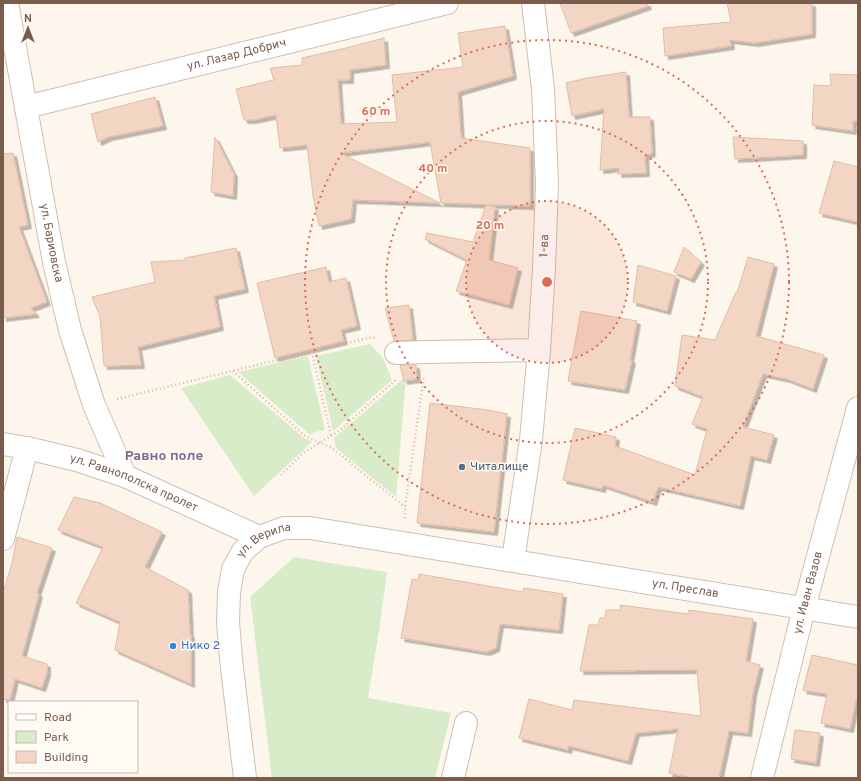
<svg xmlns="http://www.w3.org/2000/svg" width="861" height="781" viewBox="0 0 861 781" font-family="Overpass,sans-serif">
<style>
.green{fill:#d8ecc9}
.building{fill:#f3d5c3;stroke:#e6bba3;filter:url(#shadow)}
.lines{fill:none;stroke-linecap:round;stroke-linejoin:round}
.minor-casing{stroke:#d1beb0;stroke-width:24}
.path{stroke:#d9b8a5;stroke-width:2.5;stroke-dasharray:1 3;stroke-linecap:butt}
.minor{stroke:#fff;stroke-width:22}
.ring{fill:none;stroke:#dc6d51;stroke-width:2;stroke-dasharray:2 4}
.service-dot{fill:#5c6f8a;stroke:#fffaf3;stroke-width:1.5}
.shop-dot{fill:#3f7fe0;stroke:#fffaf3;stroke-width:1.5}
.labels{text-anchor:middle;dominant-baseline:central;stroke-width:3;stroke-linejoin:round;paint-order:stroke}
.street-label{font-size:12px;fill:#7a5c4d;stroke:#fffaf3}
.service-label{font-size:12px;fill:#4e5e75;stroke:#fffaf3;text-anchor:start}
.shop-label{font-size:12px;fill:#366cbe;stroke:#fffaf3;text-anchor:start}
.quarter-label{font-size:14px;font-weight:bold;fill:#846695;stroke:#fffaf3}
.centre{fill:#dc6d51;stroke:#fffaf3;stroke-width:2}
.ring-label{font-size:12px;text-anchor:middle;font-weight:bold;fill:#dc6d51;stroke:#fffaf3;stroke-width:3;stroke-linejoin:round;paint-order:stroke}
</style>
<defs>
<filter id="shadow"><feDropShadow dx="3.5" dy="3.5" stdDeviation="0" flood-color="#0004"/></filter>
</defs>
<rect width="100%" height="100%" fill="#fdf6ec"/>
<!-- green -->
<g class="green">
<polygon points="370,344 383,358 392,380 333,431 316,356"/>
<polygon points="308,356 325,430 315,432 310,435 238,372"/>
<polygon points="230,375 304,438 312,442 254,496 181,388"/>
<polygon points="406,376 396,497 336,448 334,438"/>
<polygon points="294,557 387,572 379,631 368,698 451,713 435,778 272,778 250,597"/>
</g>
<!-- building -->
<g class="building">
<polygon points="560,3 647,3 648,6 571,33"/>
<polygon points="727,3 812,3 812,34 755,43 730,40 731,46 665,56 663,28 731,22"/>
<polygon points="505,26 513,76 458,92 461,138 530,148 530,206 441,203 430,142 340,153 440,203 353,200 351,219 319,226 313,196 307,145 280,148 276,115 253,120 244,120 236,89 274,80 270,68 302,65 302,58 342,49 384,38 386,65 350,70 350,80 338,80 341,124 397,122 392,75 463,67 458,33"/>
<polygon points="626,72 629,117 650,117 652,153 645,156 646,173 618,174 619,168 600,170 604,109 572,116 566,83 587,78"/>
<polygon points="830,74 858,75 858,121 853,121 853,131 812,125 814,85 831,86"/>
<polygon points="155,97 163,126 109,137 98,142 91,114"/>
<polygon points="215,137 234,174 233,196 211,192"/>
<polygon points="733,137 803,141 803,155 735,159"/>
<polygon points="13,153 28,225 19,227 47,302 31,308 36,314 3,318 3,154"/>
<polygon points="834,161 858,167 858,222 819,213"/>
<polygon points="486,205 495,207 489,260 518,268 509,305 456,291 467,260 425,239 427,233 473,242"/>
<polygon points="684,247 701,262 691,279 674,272"/>
<polygon points="236,248 245,289 214,296 220,327 138,347 141,365 104,366 100,317 92,297 155,282 151,262 185,260 185,258"/>
<polygon points="748,257 774,264 756,336 824,355 813,389 787,379 763,374 743,427 774,435 767,460 751,456 740,506 658,487 653,502 603,485 602,489 563,480 575,428 616,437 615,446 695,475 707,429 692,424 703,397 675,386 682,335 715,340 736,292 737,293"/>
<polygon points="638,265 676,276 667,311 633,302"/>
<polygon points="326,267 329,282 346,278 357,326 341,330 344,341 275,358 257,283"/>
<polygon points="409,305 413,340 394,341 385,308"/>
<polygon points="581,311 637,321 630,360 632,360 625,390 568,381"/>
<polygon points="400,365 416,365 417,379 404,381"/>
<polygon points="430,403 488,410 507,414 494,532 417,523"/>
<polygon points="74,497 100,503 162,532 145,567 188,590 190,635 191,635 191,684 115,650 120,622 76,603 103,547 58,530"/>
<polygon points="17,537 52,548 37,593 39,594 22,656 47,664 47,673 42,688 15,679 10,700 3,699 3,593 12,563"/>
<polygon points="419,574 523,592 524,588 563,594 559,630 500,624 496,648 487,652 401,638 412,579 418,580"/>
<polygon points="620,605 688,614 689,610 753,619 746,661 760,665 753,693 748,733 729,731 719,778 692,778 669,773 678,729 636,733 628,761 569,746 568,750 519,738 529,699 572,710 574,700 701,716 697,670 580,671 589,625 598,625 600,618 605,618 606,610 621,610"/>
<polygon points="812,655 858,665 858,701 856,700 850,729 821,723 827,694 803,690"/>
<polygon points="795,730 820,733 816,763 791,759"/>
</g>
<g class="lines">
<defs>
<g id="minor">
<path id="s1" d="M7,3L54,262L70,330L94,405L125,476"/>
<path id="s2" d="M26,107L447,3"/>
<polyline points="396,353 427,352 539,350"/>
<path id="s3" d="M3,444L27,448L77,460L125,476L259,537"/>
<polyline points="3,539 27,448"/>
<path id="s4" d="M513,560L531,440L539,350L544,268L547,183L543,89L533,3"/>
<path id="s5" d="M245,778L231,659L228,622L229,592L233,569L243,551L259,537L284,528H310L858,617"/>
<polyline points="453,778 466,723"/>
<path id="s6" d="M762,778L804,608L858,408"/>
</g>
</defs>
<!-- minor casing -->
<use href="#minor" class="minor-casing"/>
<!-- path -->
<g class="path">
<polyline points="312,352 331,436"/>
<polyline points="233,371 305,436 332,448 405,507"/>
<polyline points="117,399 372,337 376,339"/>
<polyline points="281,475 303,453 339,431 397,379"/>
<polyline points="405,518 405,507 424,376"/>
</g>
<!-- minor -->
<use href="#minor" class="minor"/>
</g>
<!-- distance rings -->
<circle cx="547" cy="282" r="81" fill="#dc6d51" fill-opacity=".12"/>
<g class="ring">
<circle cx="547" cy="282" r="81"/>
<circle cx="547" cy="282" r="161"/>
<circle cx="547" cy="282" r="242"/>
</g>
<!-- markers -->
<circle class="service-dot" cx="462" cy="467" r="4"/>
<circle class="shop-dot" cx="173" cy="646" r="4"/>
<g class="labels">
<!-- street labels -->
<g class="street-label">
<text stroke="none"><textPath href="#s2" startOffset="217">ул. Лазар Добрич</textPath></text>
<text stroke="none"><textPath href="#s1" startOffset="244">ул. Бариовска</textPath></text>
<text stroke="none"><textPath href="#s4" startOffset="316">1-ва</textPath></text>
<text stroke="none"><textPath href="#s3" startOffset="137">ул. Равнополска пролет</textPath></text>
<text stroke="none"><textPath href="#s5" startOffset="255">ул. Верила</textPath></text>
<text stroke="none"><textPath href="#s5" startOffset="685">ул. Преслав</textPath></text>
<text stroke="none"><textPath href="#s6" startOffset="191">ул. Иван Вазов</textPath></text>
</g>
<!-- service labels -->
<g class="service-label">
<text x="470" y="467">Читалище</text>
</g>
<!-- shop labels -->
<g class="shop-label">
<text x="181" y="646">Нико 2</text>
</g>
<!-- quarter labels -->
<g class="quarter-label">
<text x="164" y="456">Равно поле</text>
</g>
</g>
<circle cx="547" cy="282" r="6" class="centre"/>
<g class="ring-label">
<text x="376" y="115">60 m</text>
<text x="433" y="172">40 m</text>
<text x="490" y="229">20 m</text>
</g>
<!-- border -->
<rect width="861" height="781" fill="none" stroke="#7a5c4d" stroke-width="8"/>
<!-- legend -->
<rect x="8" y="701" width="130" height="72" fill="#fffaf3" stroke="#cabbb1"/>
<rect x="16" y="714" width="20" height="6" fill="#ffffff" stroke="#cabbb1"/>
<text x="44" y="721" font-size="12" fill="#7a5c4d">Road</text>
<rect x="16" y="731" width="20" height="12" fill="#d8ecc9" stroke="#cabbb1"/>
<text x="44" y="741" font-size="12" fill="#7a5c4d">Park</text>
<rect x="16" y="751" width="20" height="12" fill="#f3d5c3" stroke="#cabbb1"/>
<text x="44" y="761" font-size="12" fill="#7a5c4d">Building</text>
<!-- north arrow -->
<g transform="translate(28 28)" stroke="#fffaf3" stroke-width="3" paint-order="stroke">
<path d="M0-3L7 15L0 10L-7 15Z" fill="#7a5c4d"/>
<text y="-6" font-size="11" font-weight="bold" text-anchor="middle" fill="#7a5c4d">N</text>
</g>
</svg>
